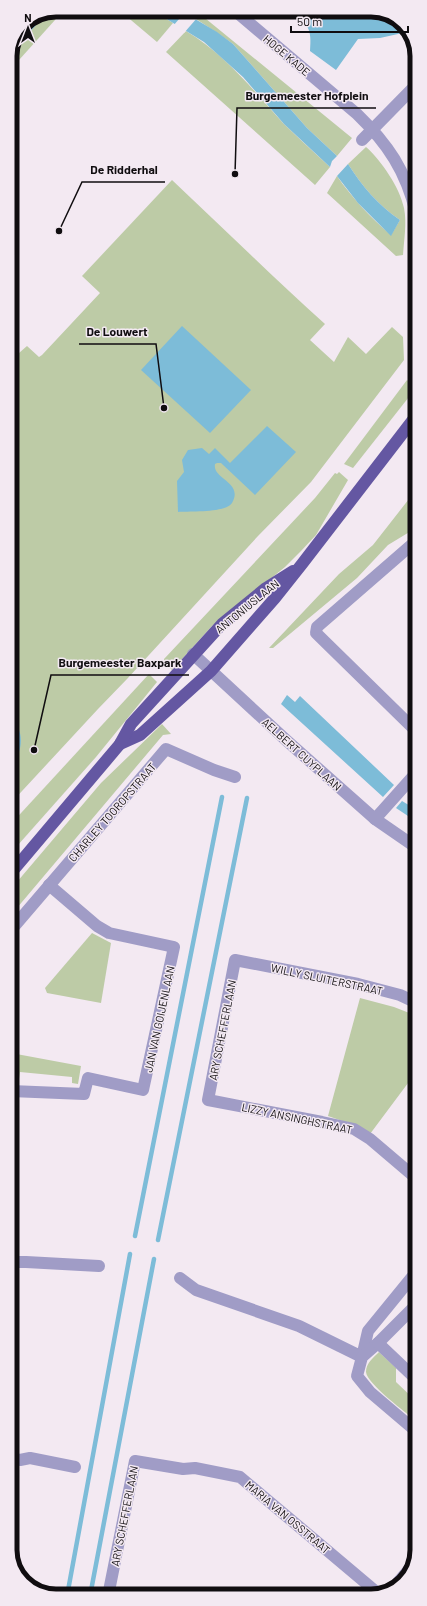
<svg xmlns="http://www.w3.org/2000/svg" width="427" height="1606" viewBox="0 0 427 1606" font-family="Barlow,sans-serif">
<style>
.green{fill:#bdcba6}
.water{fill:#7dbcd8}
.pier{fill:#f3e9f2}
.lines{fill:none;stroke-linecap:round;stroke-linejoin:round}
.stream{stroke:#7dbcd8;stroke-width:4.5}
.minor{stroke:#a09cc6;stroke-width:12}
.major{stroke:#6457a2;stroke-width:12}
.labels{text-anchor:middle;dominant-baseline:central;stroke-width:3;stroke-linejoin:round;paint-order:stroke}
.street-label{font-size:11px;fill:#100d10;stroke:#f3e9f2}
.rim{fill:none;stroke:#100d10;stroke-width:5}
.leader{fill:none;stroke:#100d10;stroke-width:1.5}
.callout-dot{fill:#100d10;stroke:#f3e9f2;stroke-width:1.5}
.callout-label{font-size:12px;text-anchor:middle;font-weight:bold;fill:#100d10;stroke:#f3e9f2;stroke-width:3;stroke-linejoin:round;paint-order:stroke}
</style>
<rect width="100%" height="100%" fill="#f3e9f2"/>
<!-- green -->
<g class="green">
<polygon points="56,10 64,10 10,70 10,56 24,23"/>
<polygon points="119,10 152,10 173,23 157,42"/>
<polygon points="200,14 352,138 337,156 307,128 233,44 216,32 196,19"/>
<path d="M186,31C226,55 252,89 283,123C298,138 314,152 330,167L315,185L166,52Z"/>
<path d="M366,147C381,160 400,188 404,208C407,223 404,239 403,255L396,256L327,193L337,176C352,198 371,218 391,235L400,220C378,205 362,186 348,164Z"/>
<path d="M172,180C223,228 273,277 325,324L310,340L334,362L348,337L366,354L392,327L403,337L404,360L311,482L258,536L127,679L98,709L10,804V345L19,353L27,346L39,357L42,355L100,293L82,276Z"/>
<polygon points="407,380 416,388 353,468 344,464"/>
<polygon points="339,472 348,480 316,535 301,551 285,567 212,626 172,670 165,664 164,659 315,498 335,473 337,474"/>
<polygon points="416,490 416,528 388,545 357,578 273,648 269,648 339,574 373,545"/>
<polygon points="149,674 157,682 96,757 10,854 10,825"/>
<polygon points="162,724 171,734 163,735 11,915 11,889 101,783"/>
<polygon points="92,933 111,943 101,1003 47,993 45,988"/>
<polygon points="360,998 394,1007 417,1016 417,1071 370,1134 357,1126 328,1116"/>
<polygon points="11,1053 81,1066 78,1084 72,1083 72,1077 20,1072 19,1079 11,1078"/>
<path d="M379,1352L396,1368V1382L417,1402V1422C407,1413 367,1384 366,1372C366,1363 374,1357 379,1352Z"/>
</g>
<!-- water -->
<g class="water">
<polygon points="152,10 180,10 217,32 233,44 307,128 337,156 332,161 330,167 284,124 243,77 204,42"/>
<path d="M288,10H377L401,22L407,32L380,38L358,39L336,70L310,51C312,30 309,21 288,14Z"/>
<polygon points="45,14 46,14 12,52 24,23"/>
<path d="M348,164C362,186 378,205 400,220L391,236L358,203L337,176Z"/>
<polygon points="182,326 251,390 210,433 141,370"/>
<path d="M267,426L296,452L255,495L221,463H217L215,464C212,479 244,482 232,503C226,513 190,511 178,512L177,481L184,472L182,460L188,450L202,448L209,454L215,448L230,463Z"/>
<polygon points="287,695 295,702 300,696 394,785 383,797 281,704"/>
<path d="M10,717C26,732 23,752 10,767Z"/>
<polygon points="402,801 417,810 417,822 396,808"/>
</g>
<!-- pier -->
<polygon class="pier" points="186,11 197,18 184,33 173,26"/>
<g class="lines">
<!-- stream -->
<g class="stream">
<polyline points="135,1236 222,797"/>
<polyline points="158,1240 247,798"/>
<polyline points="67,1596 130,1254"/>
<polyline points="90,1596 154,1259"/>
</g>
<!-- minor -->
<g class="minor">
<path d="M234,10L357,114C388,144 406,171 416,213"/>
<polyline points="362,140 416,85"/>
<polyline points="416,541 317,627 316,633 416,731"/>
<polyline points="193,654 286,740 375,819 417,848"/>
<polyline points="375,819 417,772"/>
<polyline points="11,930 166,749 214,770 235,777"/>
<polyline points="417,1003 400,995 358,984 235,960 208,1100 322,1122 354,1129 370,1139 417,1179"/>
<polyline points="11,1091 84,1094 88,1078 143,1090 174,947 109,933 97,926 49,885"/>
<polyline points="11,1262 26,1262 99,1266"/>
<polyline points="180,1278 196,1290 299,1326 362,1357 368,1331 417,1271"/>
<polyline points="417,1304 378,1343 362,1357 357,1376 370,1392 417,1432"/>
<polyline points="378,1343 417,1380"/>
<polyline points="11,1458 20,1460 30,1458 75,1467"/>
<polyline points="395,1586 412,1566"/>
<polyline points="108,1596 135,1461 183,1469 195,1468 240,1477 380,1595"/>
</g>
<!-- major -->
<g class="major">
<polyline points="120,744 140,735 211,671 275,598 302,564 416,416"/>
<polyline points="11,873 120,744 131,724 222,624 266,588 293,571"/>
</g>
</g>
<g class="labels">
<!-- street labels -->
<g class="street-label">
<text transform="translate(287 55) rotate(40)">HOGE KADE</text>
<text transform="translate(247 606) rotate(-39)">ANTONIUSLAAN</text>
<text transform="translate(302 754) rotate(42)">AELBERT CUYPLAAN</text>
<text transform="translate(112 812) rotate(-49)">CHARLEY TOOROPSTRAAT</text>
<text transform="translate(327 979) rotate(12)">WILLY SLUITERSTRAAT</text>
<text transform="translate(159 1019) rotate(-78)">JAN VAN GOIJENLAAN</text>
<text transform="translate(222 1030) rotate(-79)">ARY SCHEFFERLAAN</text>
<text transform="translate(297 1118) rotate(12)">LIZZY ANSINGHSTRAAT</text>
<text transform="translate(124 1516) rotate(-79)">ARY SCHEFFERLAAN</text>
<text transform="translate(288 1517) rotate(40)">MARIA VAN OSSTRAAT</text>
</g>
</g>
<!-- crop -->
<path d="M0 0H427V1606H0ZM56 17H371A39 39 0 0 1 410 56V1550A39 39 0 0 1 371 1589H56A39 39 0 0 1 17 1550V56A39 39 0 0 1 56 17Z" fill="#f3e9f2" fill-rule="evenodd"/>
<path class="rim" d="M56 17H371A39 39 0 0 1 410 56V1550A39 39 0 0 1 371 1589H56A39 39 0 0 1 17 1550V56A39 39 0 0 1 56 17Z"/>
<!-- callouts -->
<path class="leader" d="M235 174L237 108H376M59 231L82 182H165M164 408L156 344H79M34 750L51 675H189"/>
<g class="callout-dot">
<circle cx="235" cy="174" r="4"/>
<circle cx="59" cy="231" r="4"/>
<circle cx="164" cy="408" r="4"/>
<circle cx="34" cy="750" r="4"/>
</g>
<g class="callout-label">
<text x="307" y="100">Burgemeester Hofplein</text>
<text x="124" y="174">De Ridderhal</text>
<text x="117" y="336">De Louwert</text>
<text x="120" y="667">Burgemeester Baxpark</text>
</g>
<!-- north arrow -->
<g transform="translate(28 28)" stroke="#f3e9f2" stroke-width="3" paint-order="stroke">
<path d="M0-3L7 15L0 10L-7 15Z" fill="#100d10"/>
<text y="-6" font-size="11" font-weight="bold" text-anchor="middle" fill="#100d10">N</text>
</g>
<!-- scale -->
<path d="M291 26v6h117v-6" fill="none" stroke="#100d10" stroke-width="2"/>
<text x="297" y="26" font-size="12" fill="#100d10" stroke="#f3e9f2" stroke-width="3" paint-order="stroke">50 m</text>
</svg>
